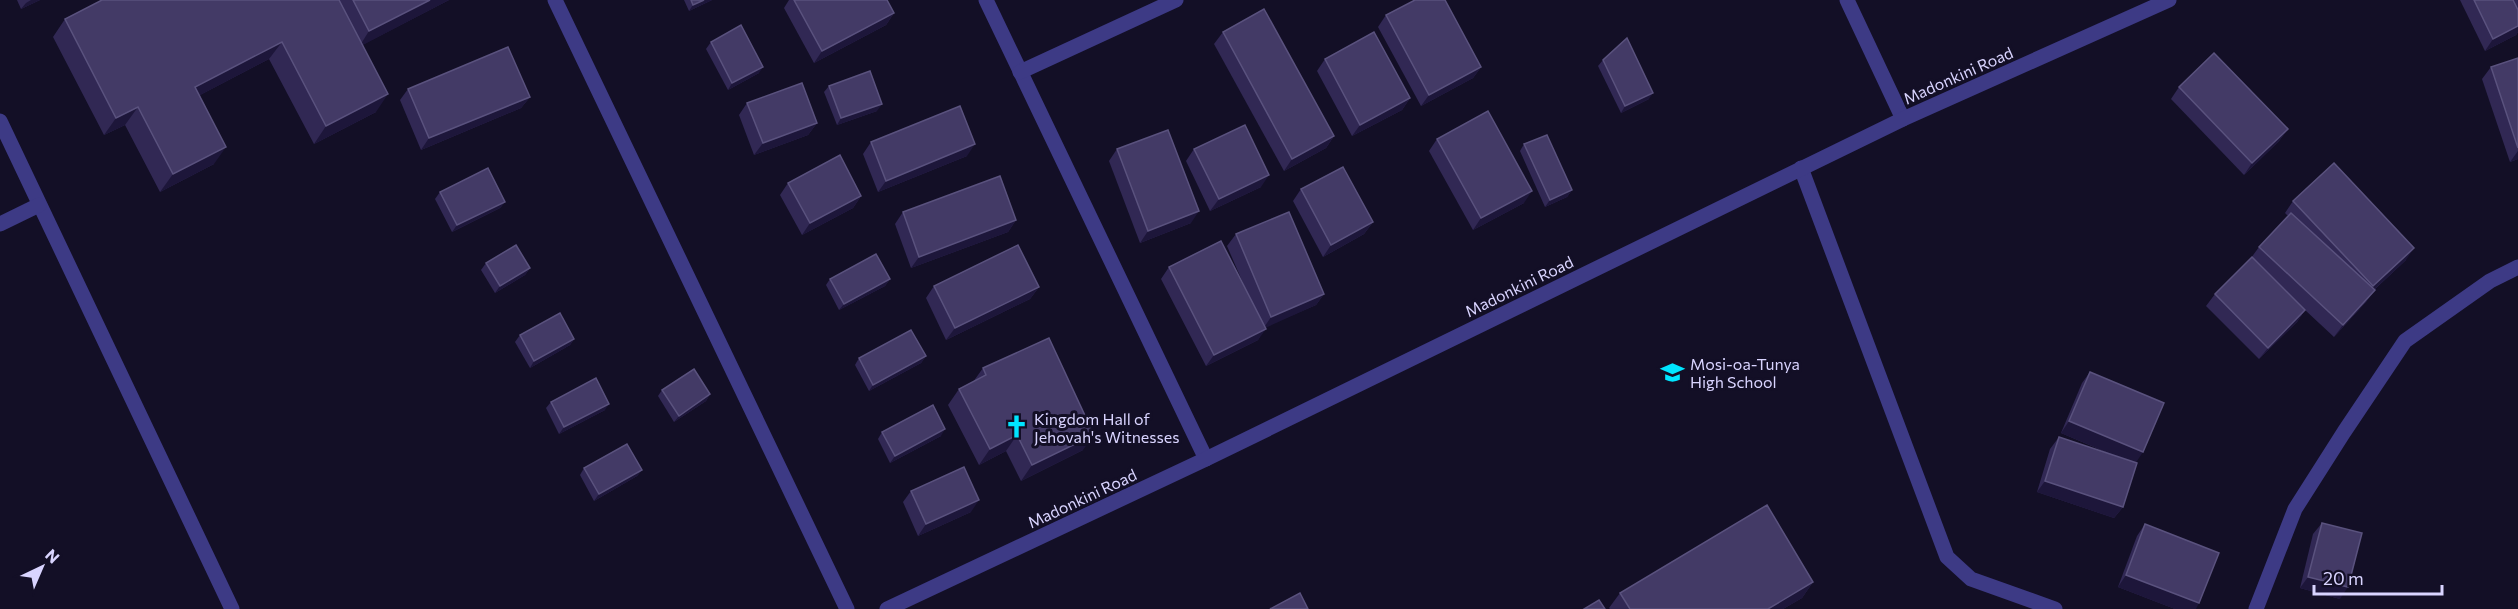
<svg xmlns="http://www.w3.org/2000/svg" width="2518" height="609" viewBox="0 0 2518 609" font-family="Commissioner,sans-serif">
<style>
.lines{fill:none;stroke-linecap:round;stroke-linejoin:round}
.street{stroke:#3d3a85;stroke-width:15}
.wall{fill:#312854}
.shaded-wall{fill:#1d163a}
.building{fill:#433a66;stroke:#5a527e;stroke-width:1.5}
.labels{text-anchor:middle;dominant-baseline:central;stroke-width:6;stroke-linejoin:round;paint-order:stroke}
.street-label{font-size:16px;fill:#d9d4ff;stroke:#130f26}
.poi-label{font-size:16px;fill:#d9d4ff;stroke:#130f26;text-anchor:start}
</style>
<rect width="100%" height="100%" fill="#130f26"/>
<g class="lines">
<!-- street -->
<g class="street">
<polyline points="555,0 847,609"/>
<polyline points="986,0 1206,459"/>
<polyline points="1847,0 1903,119"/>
<polyline points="1020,72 1176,0"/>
<polyline points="0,121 232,609"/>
<polyline points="1801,168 1947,557 1971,579 2055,609"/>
<polyline points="0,224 39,205"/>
<polyline points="887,609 1206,459 1903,119 2169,0"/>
<polyline points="2256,609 2295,509 2344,432 2405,341 2490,281 2518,267"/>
</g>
</g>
<!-- wall -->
<g class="wall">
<polygon points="17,0 40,0 21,9"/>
<polygon points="102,0 449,0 362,45 376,112 314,144 269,59 200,95 214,164 160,192 125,125 104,135 53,37 65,19"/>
<polygon points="684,0 712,0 689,11"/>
<polygon points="789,0 887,0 894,13 886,25 814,63 784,8"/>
<polygon points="2460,0 2518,0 2518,32 2516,35 2485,51"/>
<polygon points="1386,15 1481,67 1473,78 1421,106 1378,27"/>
<polygon points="1223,32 1334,136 1326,148 1284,171 1214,44"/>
<polygon points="711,42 759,73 728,90 706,49"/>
<polygon points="2518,58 2518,159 2510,162 2482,79 2491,67"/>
<polygon points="1325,59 1410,98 1402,110 1352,136 1317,71"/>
<polygon points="1603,60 1649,99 1621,113 1598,66"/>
<polygon points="829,86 877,111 837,125 824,92"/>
<polygon points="2179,87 2288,129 2279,141 2244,175 2171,99"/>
<polygon points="408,89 530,97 521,108 421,150 400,100"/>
<polygon points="747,103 817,123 808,135 754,155 739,115"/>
<polygon points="1437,139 1524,203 1473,230 1429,151"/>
<polygon points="871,142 967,156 878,192 863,154"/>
<polygon points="1524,144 1572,190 1567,197 1545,207 1520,151"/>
<polygon points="1117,149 1191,223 1140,243 1109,161"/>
<polygon points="1194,149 1261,187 1210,211 1186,161"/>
<polygon points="788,183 861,196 853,208 802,235 780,195"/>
<polygon points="1301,189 1373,222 1364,234 1323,257 1293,201"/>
<polygon points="440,192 505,202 500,208 452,232 435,199"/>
<polygon points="2293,201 2406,260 2374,290 2366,302 2334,337 2305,310 2297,322 2259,359 2206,306 2215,294 2251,258 2259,247 2288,216 2285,213"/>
<polygon points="903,212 1016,220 1008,232 911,268 895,224"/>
<polygon points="1236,234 1324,294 1316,305 1265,327 1258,340 1206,366 1161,279 1169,267 1246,290 1227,246"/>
<polygon points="486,263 530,268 525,275 495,293 481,270"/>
<polygon points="830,279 890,279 885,286 839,310 826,285"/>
<polygon points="934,286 1039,287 1030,299 946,340 926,298"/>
<polygon points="520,335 574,339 570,345 530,368 515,342"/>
<polygon points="926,356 921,363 869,391 855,365 859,358"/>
<polygon points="983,368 1083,450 1021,481 1006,451 979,465 948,405 959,389 973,382"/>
<polygon points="2090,372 2136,463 2123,507 2114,518 2037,492 2050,449 2059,437 2115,456 2061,433 2082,383"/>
<polygon points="662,390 710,394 706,401 674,422 658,396"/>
<polygon points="551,402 605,410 559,434 546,408"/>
<polygon points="882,432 941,436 890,463 878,439"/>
<polygon points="584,468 642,470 637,476 594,501 580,475"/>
<polygon points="911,491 971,512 918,536 903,502"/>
<polygon points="2322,523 2340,599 2300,588 2313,534"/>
<polygon points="2145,524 2196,609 2175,609 2118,587 2137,536"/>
<polygon points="1813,582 1802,598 1783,609 1610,609 1609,608 1620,593"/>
</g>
<!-- shaded-wall -->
<g class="shaded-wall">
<polygon points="31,0 40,0 21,9 26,3"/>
<polygon points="430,0 449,0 359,47 369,31"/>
<polygon points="704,0 712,0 689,11 693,5"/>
<polygon points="894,13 886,25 814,63 822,51"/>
<polygon points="2518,26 2518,32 2516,35 2485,51 2493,39"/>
<polygon points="282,42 269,59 183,104 195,87"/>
<polygon points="763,67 759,73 728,90 732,83"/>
<polygon points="1481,67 1473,78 1421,106 1429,95"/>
<polygon points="1653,93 1649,99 1621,113 1625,106"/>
<polygon points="388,94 376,112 314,144 326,126"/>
<polygon points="530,97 521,108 421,150 429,138"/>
<polygon points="1410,98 1402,110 1352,136 1360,125"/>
<polygon points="882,104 877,111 837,125 841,118"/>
<polygon points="138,107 125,125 104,135 116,118"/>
<polygon points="817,123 808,135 754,155 763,143"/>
<polygon points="2288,129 2279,141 2244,175 2252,163"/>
<polygon points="1334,136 1326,148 1284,171 1292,159"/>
<polygon points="975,144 967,156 878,192 886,181"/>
<polygon points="226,147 214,164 160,192 173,174"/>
<polygon points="2518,151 2518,159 2510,162"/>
<polygon points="1269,175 1261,187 1210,211 1219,199"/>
<polygon points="1572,190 1567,197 1545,207 1550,200"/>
<polygon points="1532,191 1524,203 1473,230 1481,218"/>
<polygon points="861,196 853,208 802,235 810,223"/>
<polygon points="505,202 500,208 452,232 457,225"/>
<polygon points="1199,211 1191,223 1140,243 1148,231"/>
<polygon points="1016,220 1008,232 911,268 919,257"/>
<polygon points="1373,222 1364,234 1323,257 1331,245"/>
<polygon points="2414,248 2406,260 2365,298 2373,286"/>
<polygon points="530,268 525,275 495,293 500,286"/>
<polygon points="890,279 885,286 839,310 844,304"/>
<polygon points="1039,287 1030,299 946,340 955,328"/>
<polygon points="2375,290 2366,302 2334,337 2343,325"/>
<polygon points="1324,294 1316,305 1263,329 1271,317"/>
<polygon points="2305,310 2297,322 2259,359 2268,348"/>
<polygon points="1266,329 1258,340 1206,366 1214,355"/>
<polygon points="574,339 570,345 530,368 534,361"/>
<polygon points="926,356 921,363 869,391 873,385"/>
<polygon points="710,394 706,401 674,422 679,416"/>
<polygon points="609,404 605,410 559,434 564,427"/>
<polygon points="2069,421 2143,452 2135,464 2061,433"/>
<polygon points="945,429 941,436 890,463 895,456"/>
<polygon points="1017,435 1006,451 979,465 990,449"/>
<polygon points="1094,435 1083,450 1021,481 1032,465"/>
<polygon points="642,470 637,476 594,501 599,494"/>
<polygon points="2045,481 2123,507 2114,518 2037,492"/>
<polygon points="979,500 971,512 918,536 926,524"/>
<polygon points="2126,575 2199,603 2196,609 2175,609 2118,587"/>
<polygon points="2308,577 2348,587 2340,599 2300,588"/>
<polygon points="1813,582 1802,598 1783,609 1768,609"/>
</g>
<!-- building -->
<g class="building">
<polygon points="102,0 339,0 388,94 326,126 282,42 195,87 226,147 173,174 138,107 116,118 65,19"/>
<polygon points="353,0 430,0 369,31"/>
<polygon points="691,0 704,0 693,5"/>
<polygon points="794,0 887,0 894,13 822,51"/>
<polygon points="1415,0 1445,0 1481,67 1429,95 1386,15"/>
<polygon points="2474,0 2513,0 2518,10 2518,26 2493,39"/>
<polygon points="1264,9 1334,136 1292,159 1223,32"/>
<polygon points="741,25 763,67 732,83 711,42"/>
<polygon points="1374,32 1410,98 1360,125 1325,59"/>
<polygon points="1627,38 1653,93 1625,106 1603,60"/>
<polygon points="508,47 530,97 429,138 408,89"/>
<polygon points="2214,53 2288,129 2252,163 2179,87"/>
<polygon points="2518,58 2518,148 2491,67"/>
<polygon points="870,71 882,104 841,118 829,86"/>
<polygon points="802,83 817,123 763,143 747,103"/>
<polygon points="960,106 975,144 886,181 871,142"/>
<polygon points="1488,111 1532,191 1481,218 1437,139"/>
<polygon points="1245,125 1269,175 1219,199 1194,149"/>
<polygon points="1168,130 1199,211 1148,231 1117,149"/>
<polygon points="1547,135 1572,190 1550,200 1524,144"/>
<polygon points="840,155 861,196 810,223 788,183"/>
<polygon points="2334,163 2414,248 2373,286 2293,201"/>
<polygon points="1343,167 1373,222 1331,245 1301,189"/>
<polygon points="488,168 505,202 457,225 440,192"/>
<polygon points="1000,176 1016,220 919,257 903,212"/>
<polygon points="1289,212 1324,294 1271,317 1236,234"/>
<polygon points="2291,213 2375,290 2343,325 2259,247"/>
<polygon points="1221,241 1266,329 1214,355 1169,267"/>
<polygon points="516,245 530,268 500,286 486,263"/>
<polygon points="1018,245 1039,287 955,328 934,286"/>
<polygon points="876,254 890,279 844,304 830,279"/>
<polygon points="2252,257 2305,310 2268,348 2215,294"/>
<polygon points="560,313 574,339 534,361 520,335"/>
<polygon points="911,330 926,356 873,385 859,358"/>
<polygon points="1049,338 1094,435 1032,465 1017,435 990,449 959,389 986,375 983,368"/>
<polygon points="694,369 710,394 679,416 662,390"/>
<polygon points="2090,372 2164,403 2143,452 2069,421"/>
<polygon points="596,378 609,404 564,427 551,402"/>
<polygon points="933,405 945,429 895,456 882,432"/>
<polygon points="2059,437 2137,463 2123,507 2045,481"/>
<polygon points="627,444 642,470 599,494 584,468"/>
<polygon points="964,467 979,500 926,524 911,491"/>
<polygon points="1767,505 1813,582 1768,609 1630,609 1620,593"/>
<polygon points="2322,523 2362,533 2348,587 2308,577"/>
<polygon points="2145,524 2219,553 2199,603 2126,575"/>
<polygon points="1300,593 1308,609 1270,609"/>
<polygon points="1599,600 1605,609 1584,609"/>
</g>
<!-- icons -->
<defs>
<symbol id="school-bare" viewBox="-9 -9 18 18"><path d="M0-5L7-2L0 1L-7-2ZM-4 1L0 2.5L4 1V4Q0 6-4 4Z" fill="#00e5ff" stroke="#130f26" stroke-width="2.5" paint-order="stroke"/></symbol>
<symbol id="church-bare" viewBox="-9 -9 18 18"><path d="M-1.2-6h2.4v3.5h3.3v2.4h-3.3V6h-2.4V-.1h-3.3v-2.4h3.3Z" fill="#00e5ff" stroke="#130f26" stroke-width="2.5" paint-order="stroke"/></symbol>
</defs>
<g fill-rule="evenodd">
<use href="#school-bare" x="1656" y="356" width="33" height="33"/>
<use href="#church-bare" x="1000" y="410" width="33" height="33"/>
</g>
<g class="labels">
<!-- street labels -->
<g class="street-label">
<text transform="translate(1958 75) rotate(-24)">Madonkini Road</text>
<text transform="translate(1519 286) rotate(-26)">Madonkini Road</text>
<text transform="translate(1082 498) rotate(-25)">Madonkini Road</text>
</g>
<!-- poi labels -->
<g class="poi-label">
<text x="1690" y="363">Mosi-oa-Tunya<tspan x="1690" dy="18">High School</tspan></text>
<text x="1034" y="418">Kingdom Hall of<tspan x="1034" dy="18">Jehovah's Witnesses</tspan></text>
</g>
</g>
<!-- north arrow -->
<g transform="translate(42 567) rotate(44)" stroke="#130f26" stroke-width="4.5" paint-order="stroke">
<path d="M0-4.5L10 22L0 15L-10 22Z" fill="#d9d4ff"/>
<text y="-9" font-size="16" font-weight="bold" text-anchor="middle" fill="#d9d4ff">N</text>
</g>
<!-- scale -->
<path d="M2314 585v9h128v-9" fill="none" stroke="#d9d4ff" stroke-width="3"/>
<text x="2323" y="585" font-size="18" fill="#d9d4ff" stroke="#130f26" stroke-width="4.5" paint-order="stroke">20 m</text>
</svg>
